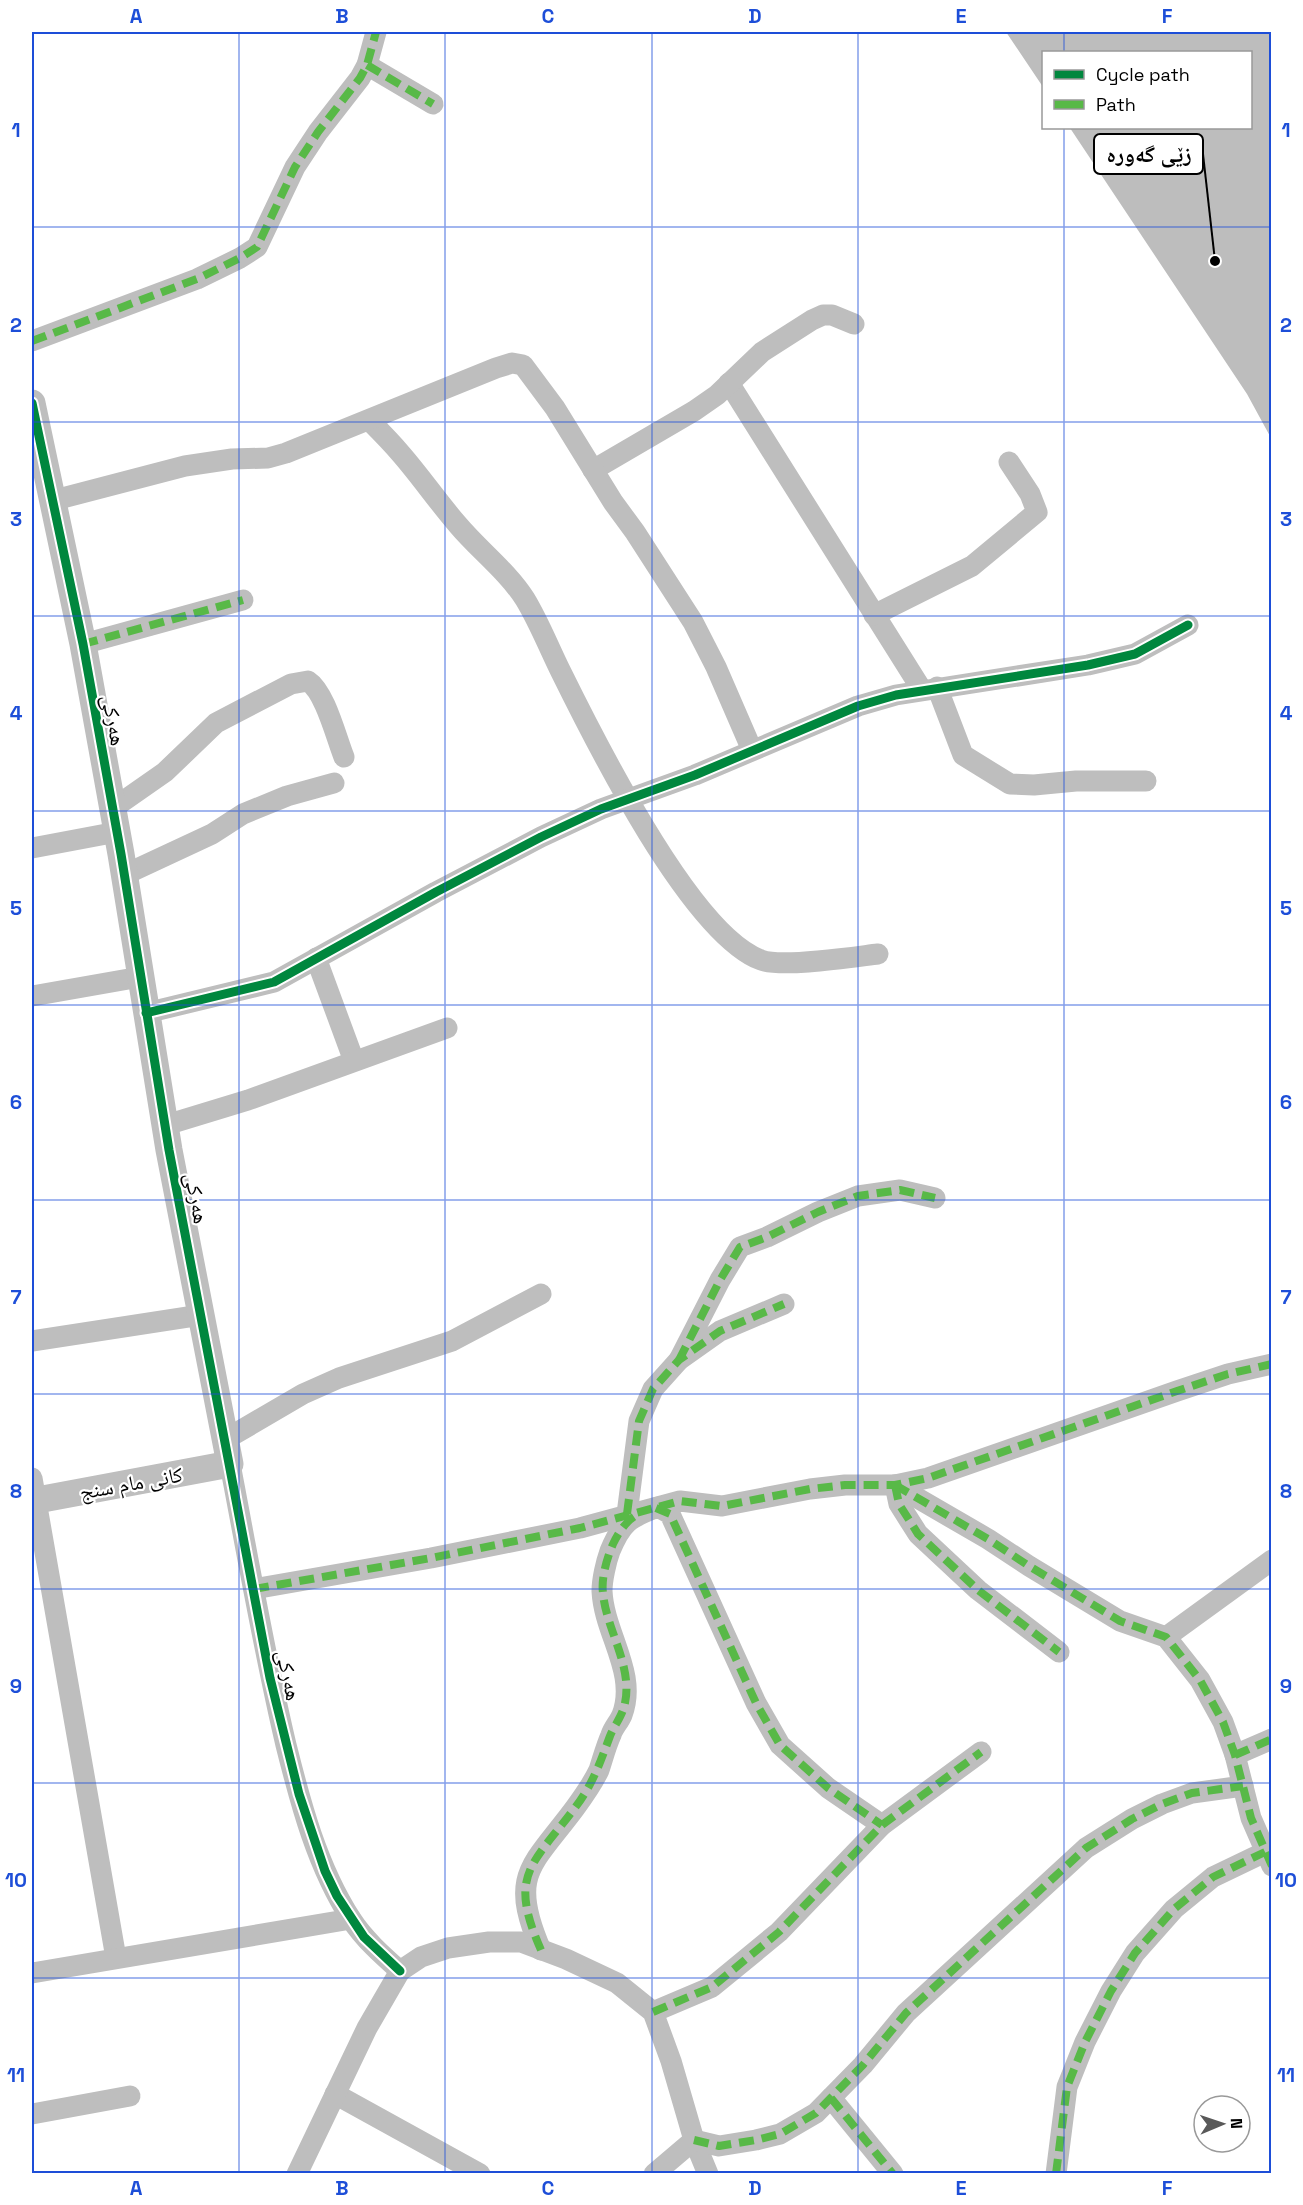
<svg xmlns="http://www.w3.org/2000/svg" width="1303" height="2205" viewBox="0 0 1303 2205" font-family="'Space Grotesk','Noto Naskh Arabic',sans-serif">
<style>
.water{fill:#bdbdbd}
.lines{fill:none;stroke-linecap:round;stroke-linejoin:round}
.minor{stroke:#bebebe;stroke-width:21}
.tertiary{stroke:#bebebe;stroke-width:27}
.quiet{stroke:#58b947;stroke-width:8;stroke-dasharray:15 8;stroke-linecap:butt}
.cycleway-casing{stroke:#fff;stroke-width:13}
.cycleway{stroke:#00873e;stroke-width:9}
.grid{fill:none;stroke:#1d4ed8;stroke-width:1.5;stroke-opacity:0.55}
.labels{text-anchor:middle;dominant-baseline:central;stroke-width:4.5;stroke-linejoin:round;paint-order:stroke}
.street-label{font-size:21px;fill:#000;stroke:#fff}
.leader{fill:none;stroke:#000;stroke-width:2}
.callout-dot{fill:#000;stroke:#fff;stroke-width:2}
.callout{fill:#fff;stroke:#000;stroke-width:2}
.callout-label{font-size:22px;text-anchor:middle;font-weight:bold;fill:#000}
.neatline{fill:none;stroke:#1d4ed8;stroke-width:2}
.grid-label{font-size:20px;text-anchor:middle;font-weight:bold;fill:#1d4ed8}
</style>
<rect width="100%" height="100%" fill="#fff"/>
<!-- water -->
<polygon class="water" points="1006,32 1271,32 1271,438 1247,394 1070,128 1250,128 1250,52 1044,52 1043,87"/>
<g class="lines">
<!-- minor -->
<g class="minor">
<polyline points="367,65 433,104"/>
<polyline points="32,341 197,279 240,258 257,247 295,167 318,132 360,78 367,65 376,32"/>
<polyline points="729,383 922,690"/>
<path d="M370,421C381,432 391,442 401,454C421,477 438,502 458,525C479,550 507,571 525,599C539,622 549,648 561,672C595,741 691,934 761,960C782,968 853,957 878,954"/>
<polyline points="593,470 694,411 717,395 762,352 812,320 823,315 832,315 854,324"/>
<polyline points="51,501 185,466 232,459 268,458 286,453 496,368 512,363 523,365 555,408 613,502 635,532 693,622 716,667 752,750"/>
<polyline points="874,615 972,566 1037,512 1030,494 1009,462"/>
<polyline points="83,644 243,600"/>
<polyline points="937,687 963,755 1010,784 1034,785 1076,781 1146,781"/>
<path d="M112,809L165,772L216,723L291,684L308,681C325,692 336,737 344,757"/>
<polyline points="32,848 117,832"/>
<polyline points="124,875 212,834 243,814 287,796 334,783"/>
<polyline points="316,958 354,1061"/>
<polyline points="32,996 140,977"/>
<polyline points="146,1013 274,982 436,892 541,837 601,809 695,775 858,706 896,695 1088,665 1135,654 1188,625"/>
<polyline points="166,1125 248,1100 447,1028"/>
<polyline points="32,1341 201,1315"/>
<polyline points="679,1360 720,1280 740,1247 767,1237 818,1212 858,1196 900,1190 935,1198"/>
<polyline points="226,1439 303,1394 339,1378 452,1341 541,1294"/>
<path d="M230,1464C248,1558 264,1652 286,1745C301,1805 317,1866 351,1919C364,1939 382,1955 400,1971"/>
<polyline points="32,1478 116,1958"/>
<polyline points="895,1485 988,1539 1029,1566 1120,1621 1166,1637 1200,1680 1223,1722 1235,1755 1251,1818 1272,1866"/>
<polyline points="895,1485 899,1504 918,1534 978,1590 1059,1652"/>
<polyline points="627,1514 639,1421 653,1389 679,1360 720,1331 784,1304"/>
<polyline points="254,1589 431,1558 580,1528 680,1501 722,1506 810,1489 845,1485 895,1485 928,1478 1177,1391 1228,1374 1272,1364"/>
<polyline points="1166,1637 1272,1560"/>
<polyline points="1235,1755 1272,1739"/>
<path d="M541,1950C508,1874 532,1866 575,1808C583,1797 593,1783 599,1770C603,1758 606,1746 611,1735C613,1728 619,1722 622,1715C638,1673 604,1634 602,1591C602,1580 606,1562 610,1551C622,1522 629,1518 658,1507L670,1514L756,1703L780,1745L828,1788L882,1825"/>
<polyline points="32,1973 351,1919"/>
<polyline points="653,2012 712,1987 779,1932 882,1825 981,1752"/>
<polyline points="335,2094 480,2174"/>
<polyline points="831,2098 893,2174"/>
<polyline points="32,2114 130,2096"/>
<polyline points="297,2174 367,2028 400,1971 421,1957 448,1948 489,1942 521,1942 566,1959 617,1983 653,2012 671,2061 694,2140 708,2174"/>
<polyline points="654,2174 694,2140 719,2146 756,2140 780,2134 816,2113 863,2065 906,2013 1086,1848 1132,1819 1162,1804 1192,1793 1243,1786"/>
<polyline points="1056,2174 1067,2087 1085,2042 1111,1991 1135,1953 1174,1909 1213,1877 1265,1852"/>
</g>
<!-- tertiary -->
<polyline class="tertiary" points="32,403 83,644 121,854 169,1150 230,1464 32,1501"/>
<!-- quiet -->
<g class="quiet">
<polyline points="367,65 433,104"/>
<polyline points="32,341 197,279 240,258 257,247 295,167 318,132 360,78 367,65 376,32"/>
<polyline points="83,644 243,600"/>
<polyline points="679,1360 720,1280 740,1247 767,1237 818,1212 858,1196 900,1190 935,1198"/>
<polyline points="895,1485 988,1539 1029,1566 1120,1621 1166,1637 1200,1680 1223,1722 1235,1755 1251,1818 1272,1866"/>
<polyline points="895,1485 899,1504 918,1534 978,1590 1059,1652"/>
<polyline points="656,1508 670,1514 756,1703 780,1745 828,1788 882,1825"/>
<polyline points="627,1514 639,1421 653,1389 679,1360 720,1331 784,1304"/>
<polyline points="254,1589 431,1558 580,1528 680,1501 722,1506 810,1489 845,1485 895,1485 928,1478 1177,1391 1228,1374 1272,1364"/>
<polyline points="1235,1755 1272,1739"/>
<path d="M541,1950C508,1875 531,1866 574,1809C592,1786 600,1763 610,1736C615,1724 622,1717 625,1703C633,1666 606,1629 603,1593C601,1578 607,1558 613,1544C618,1533 627,1519 639,1514"/>
<polyline points="653,2012 712,1987 779,1932 882,1825 981,1752"/>
<polyline points="831,2098 893,2174"/>
<polyline points="694,2140 719,2146 756,2140 780,2134 816,2113 863,2065 906,2013 1086,1848 1132,1819 1162,1804 1192,1793 1243,1786"/>
<polyline points="1056,2174 1067,2087 1085,2042 1111,1991 1135,1953 1174,1909 1213,1877 1265,1852"/>
</g>
<defs>
<g id="cycleway">
<polyline points="32,403 83,644 121,854 169,1150 270,1678 299,1794 325,1871 337,1896 364,1937 400,1971"/>
<polyline points="146,1013 274,982 436,892 541,837 601,809 695,775 858,706 896,695 1088,665 1135,654 1188,625"/>
</g>
</defs>
<!-- cycleway casing -->
<use href="#cycleway" class="cycleway-casing"/>
<!-- cycleway -->
<use href="#cycleway" class="cycleway"/>
</g>
<!-- grid -->
<path class="grid" d="M239,32V2174M445,32V2174M652,32V2174M858,32V2174M1064,32V52M1064,128V2174M32,227H1272M32,422H1272M32,616H1272M32,811H1272M32,1005H1272M32,1200H1272M32,1394H1272M32,1589H1272M32,1783H1272M32,1978H1272"/>
<g class="labels">
<!-- street labels -->
<g class="street-label">
<text transform="translate(114 720) rotate(79)">هەرکی</text>
<text transform="translate(197 1198) rotate(79)">هەرکی</text>
<text transform="translate(131 1483) rotate(-10)">کانی مام سنج</text>
<text transform="translate(289 1675) rotate(78)">هەرکی</text>
</g>
</g>
<!-- callouts -->
<path class="leader" d="M1215 261L1203 154"/>
<circle class="callout-dot" cx="1215" cy="261" r="6"/>
<rect class="callout" x="1094" y="134" width="109" height="40" rx="6"/>
<g class="callout-label">
<text x="1149" y="162">زێی گەورە</text>
</g>
<!-- border -->
<rect width="1303" height="2205" fill="none" stroke="#ffffff" stroke-width="66"/>
<!-- legend -->
<rect x="1042" y="51" width="210" height="78" fill="#ffffff" stroke="#999999" stroke-width="1.5"/>
<rect x="1054" y="70" width="30" height="9" fill="#00873e" stroke="#999999" stroke-width="1.5"/>
<text x="1096" y="81" font-size="18" fill="#000000">Cycle path</text>
<rect x="1054" y="100" width="30" height="9" fill="#58b947" stroke="#999999" stroke-width="1.5"/>
<text x="1096" y="111" font-size="18" fill="#000000">Path</text>
<!-- north arrow -->
<g transform="translate(1222 2124) rotate(88)"><circle r="28" fill="#ffffff" stroke="#999999" stroke-width="1.5"/>
<path d="M0-4.5L10 22L0 15L-10 22Z" fill="#595959"/>
<text y="-9" font-size="16" font-weight="bold" text-anchor="middle" fill="#000000">N</text>
</g>
<rect x="33" y="33" width="1237" height="2139" class="neatline"/>
<g class="grid-label">
<text x="136" y="23">A</text>
<text x="342" y="23">B</text>
<text x="548" y="23">C</text>
<text x="755" y="23">D</text>
<text x="961" y="23">E</text>
<text x="1167" y="23">F</text>
<text x="16" y="137">1</text>
<text x="1286" y="137">1</text>
<text x="16" y="332">2</text>
<text x="1286" y="332">2</text>
<text x="16" y="526">3</text>
<text x="1286" y="526">3</text>
<text x="16" y="720">4</text>
<text x="1286" y="720">4</text>
<text x="16" y="915">5</text>
<text x="1286" y="915">5</text>
<text x="16" y="1109">6</text>
<text x="1286" y="1109">6</text>
<text x="16" y="1304">7</text>
<text x="1286" y="1304">7</text>
<text x="16" y="1498">8</text>
<text x="1286" y="1498">8</text>
<text x="16" y="1693">9</text>
<text x="1286" y="1693">9</text>
<text x="16" y="1887">10</text>
<text x="1286" y="1887">10</text>
<text x="16" y="2082">11</text>
<text x="1286" y="2082">11</text>
<text x="136" y="2195">A</text>
<text x="342" y="2195">B</text>
<text x="548" y="2195">C</text>
<text x="755" y="2195">D</text>
<text x="961" y="2195">E</text>
<text x="1167" y="2195">F</text>
</g>
</svg>
